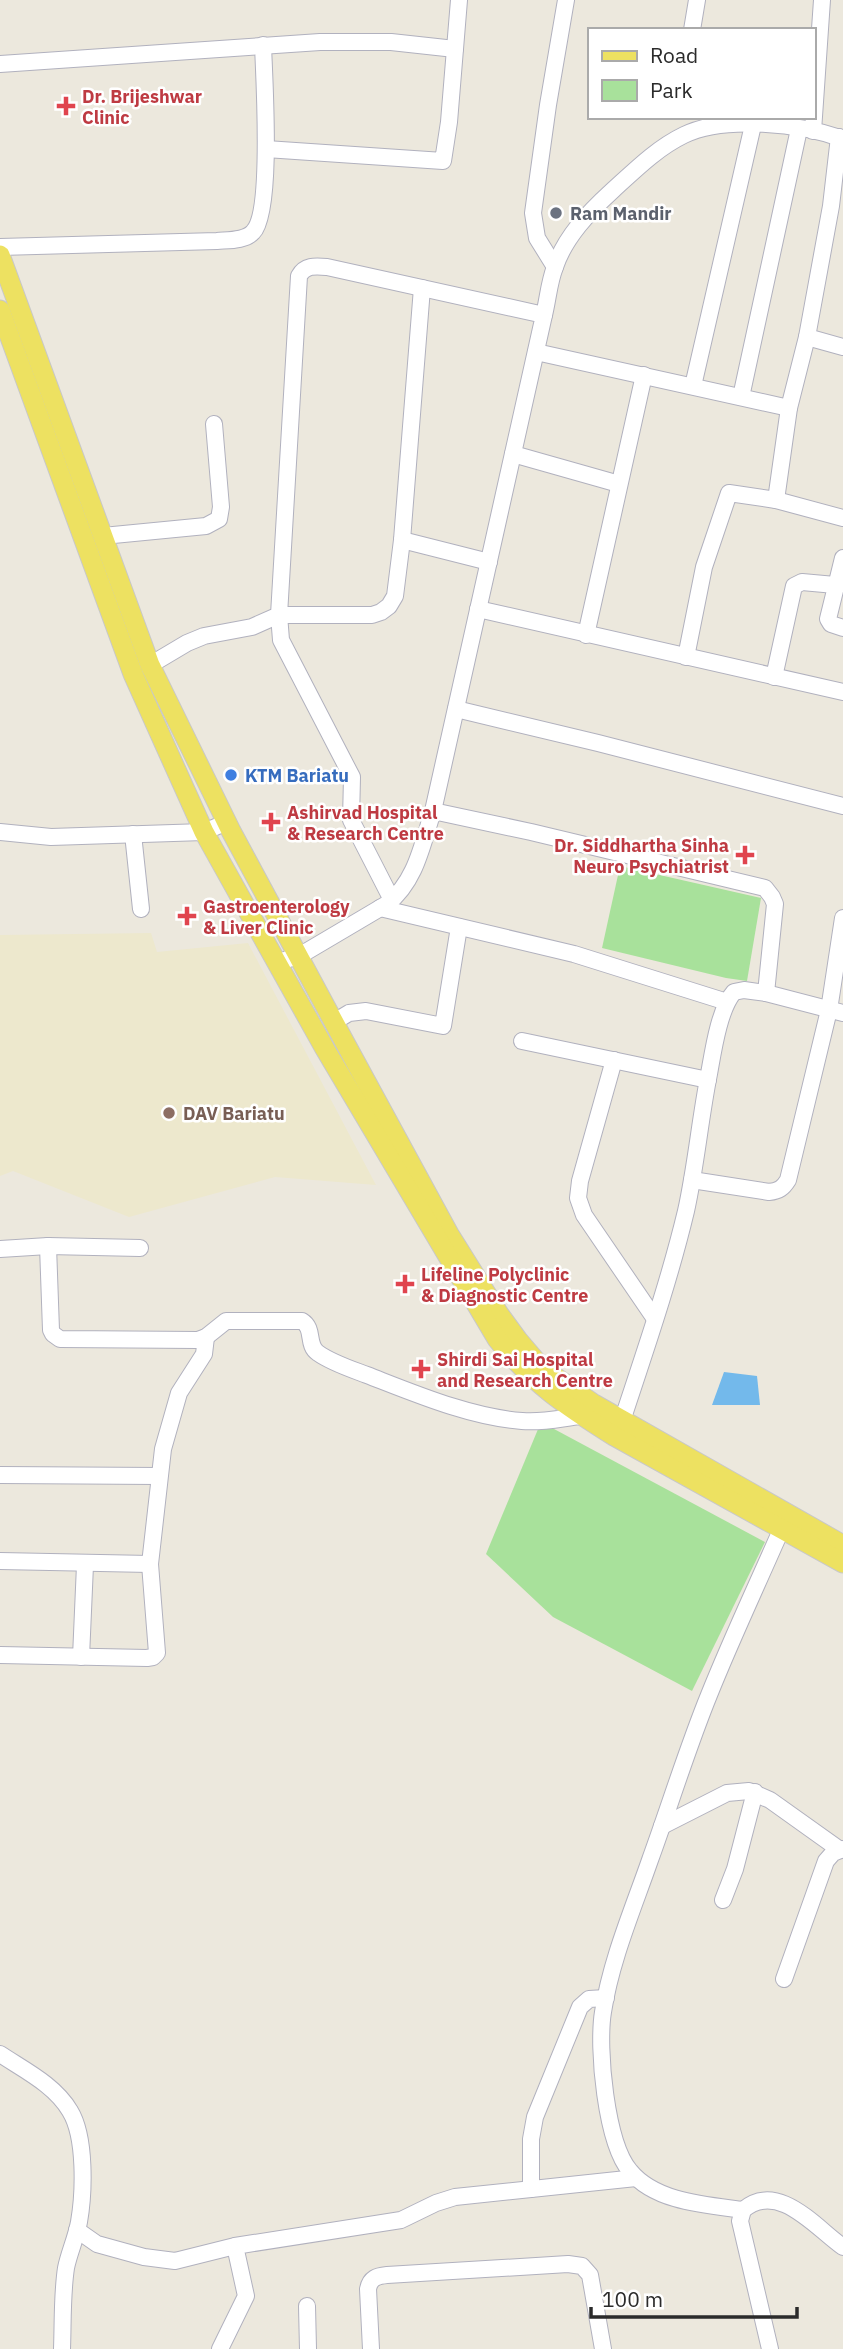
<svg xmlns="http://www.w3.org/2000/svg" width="843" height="2349" viewBox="0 0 843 2349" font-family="'IBM Plex Sans',sans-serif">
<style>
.education{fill:#ede8cd}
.green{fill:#a8e19b}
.water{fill:#73b9eb}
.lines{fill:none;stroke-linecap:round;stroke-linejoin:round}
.minor-casing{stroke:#b1b1be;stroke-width:18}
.major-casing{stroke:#c8c8c8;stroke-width:21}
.minor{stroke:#fff;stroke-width:16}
.major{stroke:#ede161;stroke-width:19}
.health-dot{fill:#e0444e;stroke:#fff;stroke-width:2.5}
.worship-dot{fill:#6b7280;stroke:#fff;stroke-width:2.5}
.shop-dot{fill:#3f7fe0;stroke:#fff;stroke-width:2.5}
.education-dot{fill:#8d6e63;stroke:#fff;stroke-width:2.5}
.labels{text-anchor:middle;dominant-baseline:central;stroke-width:5;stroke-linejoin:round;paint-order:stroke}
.health-label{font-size:18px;font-weight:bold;fill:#be3a42;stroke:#fff;text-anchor:start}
.worship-label{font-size:18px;font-weight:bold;fill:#5b616d;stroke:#fff;text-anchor:start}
.shop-label{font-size:18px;font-weight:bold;fill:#366cbe;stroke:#fff;text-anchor:start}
.education-label{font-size:18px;font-weight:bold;fill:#785e54;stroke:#fff;text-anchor:start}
</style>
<rect width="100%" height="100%" fill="#ece8dd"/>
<!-- education -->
<polygon class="education" points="151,933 157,952 248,943 376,1185 275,1177 129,1217 13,1171 0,1176 0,935"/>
<!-- green -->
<g class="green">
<polygon points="620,866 761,898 747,981 726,978 602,948"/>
<polygon points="541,1422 765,1542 692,1691 553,1617 486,1554"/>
</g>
<!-- water -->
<polygon class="water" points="724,1372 757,1376 760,1405 712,1405"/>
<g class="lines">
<defs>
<g id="minor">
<polyline points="692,30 697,0"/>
<polyline points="0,64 320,42 391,42 455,49"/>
<polyline points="813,131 822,0"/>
<polyline points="266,149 443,161 449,122 459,0"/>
<path d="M0,247L217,241C228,240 245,241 253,232C273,212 264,77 263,45"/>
<polyline points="555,267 537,238 533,213 548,105 566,0"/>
<path d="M544,315C548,299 549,282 555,267C565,237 589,212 612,191C635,170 657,148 684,135C724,115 802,124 843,139"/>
<polyline points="807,337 843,347"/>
<polyline points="536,352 789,408"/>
<polyline points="693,386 753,125"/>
<polyline points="741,397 799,129"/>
<polyline points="513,454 619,484"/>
<polyline points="776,500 789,408 807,337 831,206 839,137"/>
<polyline points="103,536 206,526 219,519 221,507 214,424"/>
<polyline points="402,540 489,562"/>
<polyline points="843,558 828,619 831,624 843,628"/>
<polyline points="478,609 843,692"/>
<polyline points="586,635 644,375"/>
<polyline points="686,657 704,567 729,493 776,500 843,518"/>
<path d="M150,665L187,643L204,636L252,627L279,615L299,276C305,265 315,266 327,267L544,315L433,811C422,845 416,881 387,904L299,956L278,962"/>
<polyline points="774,677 794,586 802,582 835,585"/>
<polyline points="456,709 598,743 843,806"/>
<path d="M433,811L531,832L765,888L772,897L775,904L766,993L744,990L734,992C719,1009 713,1052 709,1074C700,1119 696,1166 686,1211C669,1282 645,1351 622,1421"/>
<polyline points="0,832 51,837 204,832 227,822"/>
<polyline points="133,834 141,909"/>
<polyline points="392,900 351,820 352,777 281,640 279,615 372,615 381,612 389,606 395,596 402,540 422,288"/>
<polyline points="380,908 574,954 727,1002"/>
<polyline points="766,993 843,1013"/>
<polyline points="334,1022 349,1013 366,1011 443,1026 459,927"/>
<polyline points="522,1041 708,1080"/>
<polyline points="614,1060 580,1181 578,1198 584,1215 655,1319"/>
<path d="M692,1180L769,1192C779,1191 783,1188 788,1180L829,1010L843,918"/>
<path d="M48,1246L51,1330L53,1334L60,1339L198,1340L206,1337L226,1321H302C315,1329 306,1345 318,1353C332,1363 351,1369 367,1375C416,1394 470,1417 522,1421C542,1423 562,1418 581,1416"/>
<polyline points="0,1249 48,1246 140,1248"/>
<polyline points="0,1475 159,1476"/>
<polyline points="0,1561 150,1564"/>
<polyline points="0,1655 147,1658 153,1657 157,1653 150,1564 163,1449 179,1393 204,1354 206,1337"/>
<polyline points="81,1657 85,1565"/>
<polyline points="662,1826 727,1793 749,1791 770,1800 840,1850"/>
<polyline points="723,1900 735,1869 755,1792"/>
<polyline points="784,1979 826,1861 833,1853 843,1849"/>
<path d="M0,2054C24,2070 55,2085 70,2111C86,2137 84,2193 79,2222C76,2238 69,2253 66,2268C62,2294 63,2323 62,2349"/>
<polyline points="531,2189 531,2139 535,2117 580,2007 589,1999 606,1998"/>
<path d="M743,2210C706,2205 655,2202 630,2171C606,2143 597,2048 603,2012C611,1960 633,1909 650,1860C670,1805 687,1749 709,1695C731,1640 757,1585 781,1530"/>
<polyline points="77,2230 97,2244 144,2257 175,2261 235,2246"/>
<polyline points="307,2306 308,2349"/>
<polyline points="220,2349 246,2296 235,2246 401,2220 436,2203 455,2197 636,2178"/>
<path d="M371,2349L368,2289C370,2278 377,2276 387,2275L568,2264L582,2266L590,2275L603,2349"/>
<path d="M770,2349L740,2221L743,2210C778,2180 816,2228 843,2247"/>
</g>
<g id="major">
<polyline points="0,255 150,665 231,831 344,1041 449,1234 499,1314 518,1340 541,1367 594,1404 843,1545"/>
<path d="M0,310L133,674L204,832L325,1049L497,1339C532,1383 566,1406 614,1436L843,1563"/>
</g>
</defs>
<!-- minor casing -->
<use href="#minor" class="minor-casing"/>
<!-- major casing -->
<use href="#major" class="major-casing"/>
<!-- minor -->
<use href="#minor" class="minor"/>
<!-- major -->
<use href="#major" class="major"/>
</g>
<!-- markers -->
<g class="health-dot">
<path d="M62.5 95.5h7v7h7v7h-7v7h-7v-7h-7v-7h7z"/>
<path d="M267.5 811.5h7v7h7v7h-7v7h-7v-7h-7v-7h7z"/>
<path d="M741.5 844.5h7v7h7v7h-7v7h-7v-7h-7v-7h7z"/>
<path d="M183.5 905.5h7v7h7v7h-7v7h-7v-7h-7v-7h7z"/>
<path d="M401.5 1273.5h7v7h7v7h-7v7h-7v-7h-7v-7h7z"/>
<path d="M417.5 1358.5h7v7h7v7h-7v7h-7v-7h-7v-7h7z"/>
</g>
<circle class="worship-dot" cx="556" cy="213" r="7"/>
<circle class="shop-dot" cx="231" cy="775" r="7"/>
<circle class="education-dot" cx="169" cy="1113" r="7"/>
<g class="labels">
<!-- health labels -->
<g class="health-label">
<text x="82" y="96">Dr. Brijeshwar<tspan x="82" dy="21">Clinic</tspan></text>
<text x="287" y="812">Ashirvad Hospital<tspan x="287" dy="21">&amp; Research Centre</tspan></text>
<text x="729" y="845" text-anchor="end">Dr. Siddhartha Sinha<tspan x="729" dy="21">Neuro Psychiatrist</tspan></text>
<text x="203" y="906">Gastroenterology<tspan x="203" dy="21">&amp; Liver Clinic</tspan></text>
<text x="421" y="1274">Lifeline Polyclinic<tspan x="421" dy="21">&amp; Diagnostic Centre</tspan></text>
<text x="437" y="1359">Shirdi Sai Hospital<tspan x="437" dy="21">and Research Centre</tspan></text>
</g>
<!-- worship labels -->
<g class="worship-label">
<text x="570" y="213">Ram Mandir</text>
</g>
<!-- shop labels -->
<g class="shop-label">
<text x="245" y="775">KTM Bariatu</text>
</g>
<!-- education labels -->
<g class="education-label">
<text x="183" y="1113">DAV Bariatu</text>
</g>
</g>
<!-- legend -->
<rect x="588" y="28" width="228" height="91" fill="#ffffff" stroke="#aaaaaa" stroke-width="2"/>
<rect x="602" y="51" width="35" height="10" fill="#ede161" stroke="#aaaaaa" stroke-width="2"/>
<text x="650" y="63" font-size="21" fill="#2b2b2b">Road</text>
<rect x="602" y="80" width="35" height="21" fill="#a8e19b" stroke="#aaaaaa" stroke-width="2"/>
<text x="650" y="98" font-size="21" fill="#2b2b2b">Park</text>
<!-- scale -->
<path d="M591 2307v10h206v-10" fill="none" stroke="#2b2b2b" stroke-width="3.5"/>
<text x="602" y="2307" font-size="21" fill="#2b2b2b" stroke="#ffffff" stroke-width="5" paint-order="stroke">100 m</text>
</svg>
